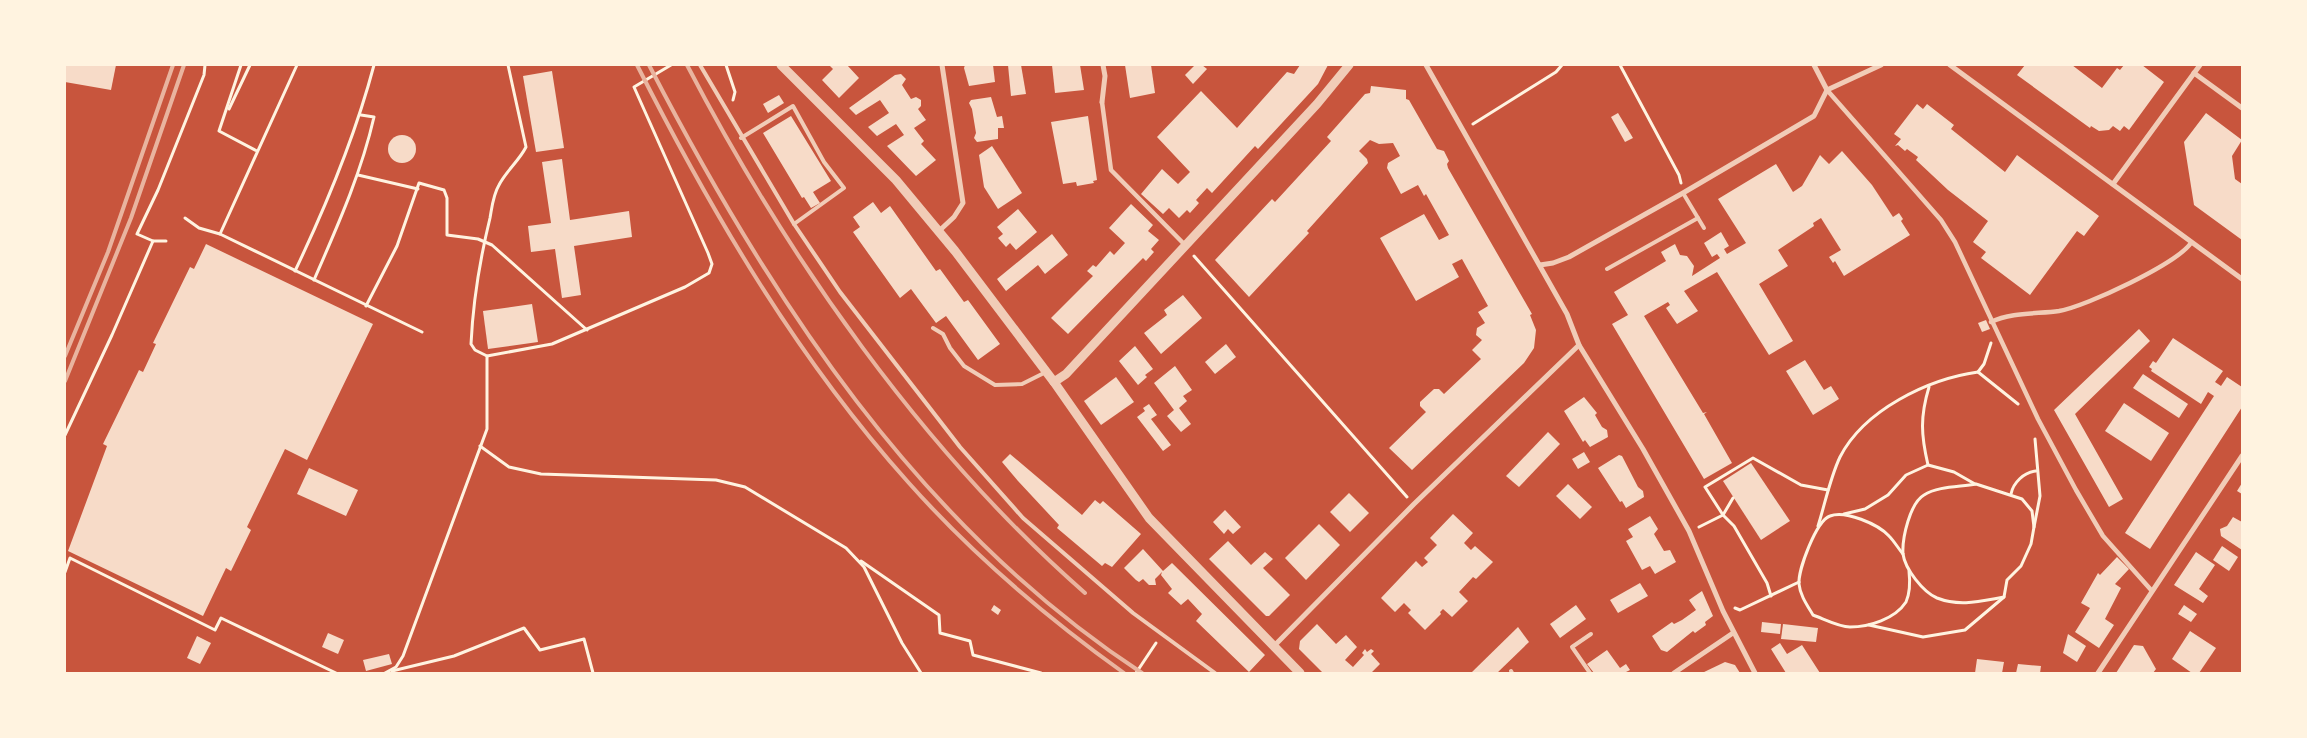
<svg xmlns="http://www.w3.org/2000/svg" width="2307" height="738" viewBox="0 0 2307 738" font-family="Montserrat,sans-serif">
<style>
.building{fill:#f7dbc8}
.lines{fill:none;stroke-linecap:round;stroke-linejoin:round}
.path{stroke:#fff3e0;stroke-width:3}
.service{stroke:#f1ccb7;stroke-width:4}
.pedestrian{stroke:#f1ccb7;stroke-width:4.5}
.minor{stroke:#f1ccb7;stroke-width:5}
.tertiary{stroke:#f1ccb7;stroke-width:9}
.rail{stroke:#e9b49f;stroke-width:4}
</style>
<rect width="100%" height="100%" fill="#c8553d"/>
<!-- building -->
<g class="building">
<polygon points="65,65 116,65 111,90 65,82"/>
<polygon points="829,65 847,65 859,78 839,98 822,80 833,69"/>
<polygon points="965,65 993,65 995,82 969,86 964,68"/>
<polygon points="1008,65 1021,65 1026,94 1011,96"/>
<polygon points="1052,65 1080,65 1084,90 1055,93"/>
<polygon points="1125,65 1151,65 1155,93 1130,98"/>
<polygon points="1195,65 1202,65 1207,69 1193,84 1185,75"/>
<polygon points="1300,65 1328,65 1318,84 1258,149 1255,146 1212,193 1207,188 1196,200 1199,203 1190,213 1187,210 1179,218 1169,208 1163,214 1141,194 1162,169 1178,184 1190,172 1157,137 1201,91 1237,128 1287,72 1294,74"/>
<polygon points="2025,65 2072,65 2102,88 2117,68 2120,70 2124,65 2142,65 2164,82 2129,130 2124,126 2120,131 2113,126 2109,130 2099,131 2091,126 2090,128 2017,75"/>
<polygon points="552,71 564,148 536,152 523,76"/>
<polygon points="901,74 906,79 902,85 911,99 916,97 921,100 921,106 918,109 926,120 914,128 924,141 921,144 936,160 916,176 887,146 904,135 896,124 877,136 868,127 889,113 880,100 856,115 849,108 895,75"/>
<polygon points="1371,86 1406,90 1406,99 1409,100 1437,149 1444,151 1449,161 1447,164 1448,168 1532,314 1530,315 1536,330 1534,348 1524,363 1412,470 1389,448 1426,412 1420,406 1420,402 1434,389 1439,389 1444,394 1481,359 1472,350 1482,340 1476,335 1477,328 1485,323 1478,312 1488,306 1462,259 1452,264 1459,277 1416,301 1380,238 1424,214 1439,240 1449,235 1426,194 1424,196 1418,185 1401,194 1387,168 1388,163 1400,156 1393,143 1379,144 1370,140 1359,151 1367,159 1368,163 1307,231 1309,233 1249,297 1215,260 1272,199 1275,202 1331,141 1327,137 1365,94 1370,93"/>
<polygon points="779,95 784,103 768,113 763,104"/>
<polygon points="991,97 997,117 1002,116 1004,128 998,128 998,139 977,142 974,138 976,133 972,109 969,103 971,100"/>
<polygon points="1917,104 1923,109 1927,104 1954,125 1951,129 2005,172 2017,155 2099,216 2084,236 2077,231 2030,295 1981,258 1986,252 1973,242 1988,221 1948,190 1916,160 1918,157 1907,149 1905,151 1898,145 1895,146 1901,139 1894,134"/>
<polygon points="1618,113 1633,138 1625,142 1611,117"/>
<polygon points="2206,113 2242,140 2232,156 2235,179 2242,184 2242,240 2194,205 2184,142"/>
<polygon points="791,116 831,181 813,192 820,203 811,208 804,197 802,198 763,133"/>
<polygon points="1088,116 1097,180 1093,181 1094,183 1077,186 1076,182 1063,184 1051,122"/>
<circle cx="402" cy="149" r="14"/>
<polygon points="992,146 1022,193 998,209 984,187 979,155"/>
<polygon points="1842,151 1872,185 1893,217 1899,213 1903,219 1901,221 1910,235 1844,276 1835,261 1833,263 1829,257 1841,250 1821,218 1813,223 1814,226 1778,250 1788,266 1759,284 1793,341 1769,355 1717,272 1684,291 1698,311 1677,324 1666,308 1670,305 1668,302 1644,316 1703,413 1707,412 1704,414 1732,463 1704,479 1612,324 1628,315 1614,292 1666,261 1661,252 1675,244 1680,255 1687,256 1694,266 1692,276 1720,258 1717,254 1712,257 1704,243 1721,232 1729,246 1724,249 1727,254 1746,243 1718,199 1776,164 1793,192 1802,186 1820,155 1829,164"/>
<polygon points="562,159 570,220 629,211 632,237 574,246 581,295 562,298 555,249 531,252 528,226 551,223 542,162"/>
<polygon points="873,202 881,213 890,206 936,271 940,269 964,302 968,300 1000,344 978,360 946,316 936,323 911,289 900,298 853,232 860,227 853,217"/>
<polygon points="1131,204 1153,225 1148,231 1159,240 1151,249 1154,252 1146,261 1143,258 1068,334 1051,318 1093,276 1087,271 1093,265 1096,267 1110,251 1114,255 1125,243 1109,228"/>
<polygon points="1018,209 1037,232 1016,250 1010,243 1006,247 998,238 1003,234 997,227"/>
<polygon points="1052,234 1068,255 1045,274 1038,265 1006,291 997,279"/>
<polygon points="206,244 373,324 307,460 285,449 247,527 251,530 231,571 226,568 203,616 68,551 107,446 103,444 139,370 143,372 156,344 153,343 190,267 194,269"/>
<polygon points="1183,295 1202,318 1161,354 1144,333 1167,315 1164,310"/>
<polygon points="532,304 538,342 488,349 483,311"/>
<polygon points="1986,320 1990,329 1982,332 1978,323"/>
<polygon points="2139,329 2150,341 2075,414 2123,499 2109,507 2054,410"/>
<polygon points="2173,338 2223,371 2215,382 2221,386 2227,377 2242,387 2242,407 2150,549 2125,533 2214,396 2208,392 2201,404 2151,371 2152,369 2149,367 2153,361 2156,363"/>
<polygon points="1226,344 1236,357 1215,374 1205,362"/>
<polygon points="1135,346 1153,369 1145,375 1147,377 1138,385 1119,361"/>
<polygon points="1805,360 1824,390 1831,386 1839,399 1813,415 1786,371"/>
<polygon points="1175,366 1192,390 1183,396 1187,401 1179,408 1191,424 1181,432 1167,416 1174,410 1154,383"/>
<polygon points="2143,374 2188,404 2179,418 2133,388"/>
<polygon points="1116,377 1134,402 1101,425 1084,401"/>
<polygon points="1584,397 1597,413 1595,415 1602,427 1607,430 1608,437 1590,447 1585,440 1583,442 1564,411"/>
<polygon points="2124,403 2169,433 2151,461 2105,431"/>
<polygon points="1149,404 1157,415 1151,419 1171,445 1163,451 1137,417 1145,411 1143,408"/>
<polygon points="1548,432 1560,444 1519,487 1506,476"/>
<polygon points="1584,452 1590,462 1578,469 1572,459"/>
<polygon points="1010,454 1082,515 1095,500 1100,504 1103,501 1141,534 1112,567 1105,563 1102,566 1057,528 1059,525 1018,481 1002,462"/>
<polygon points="1619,455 1622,456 1638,487 1643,491 1644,497 1626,508 1622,501 1620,502 1598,468"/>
<polygon points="1751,463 1790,521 1761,540 1723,481"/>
<polygon points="309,468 358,490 346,516 297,494"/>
<polygon points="2242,483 2242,494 2237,491"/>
<polygon points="1568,484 1592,507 1580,519 1556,496"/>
<polygon points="1349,493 1369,513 1350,532 1330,512"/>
<polygon points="1225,510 1241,527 1233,534 1228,529 1224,534 1213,522"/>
<polygon points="1453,514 1473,533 1464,543 1471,550 1475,546 1493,562 1476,579 1473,577 1459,592 1468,601 1452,617 1443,609 1440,612 1441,614 1425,630 1408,613 1411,610 1404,603 1395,612 1381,598 1416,561 1422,567 1428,562 1424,558 1437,545 1430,538"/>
<polygon points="1650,516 1658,529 1654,534 1664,551 1670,550 1676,562 1655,574 1650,566 1642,570 1626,541 1633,537 1628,529"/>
<polygon points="2233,517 2242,522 2242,550 2221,536 2220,529 2227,526"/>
<polygon points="1319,524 1340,545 1306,580 1285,558"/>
<polygon points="1228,541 1251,565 1265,552 1273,559 1263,568 1290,595 1269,616 1266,616 1209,559"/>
<polygon points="2222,546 2238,557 2229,571 2213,560"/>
<polygon points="1143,549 1163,571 1172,563 1265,655 1249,672 1196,621 1202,614 1188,599 1181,605 1168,593 1172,589 1161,575 1162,572 1155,579 1156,585 1149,585 1143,579 1139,582 1136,580 1124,568"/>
<polygon points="2196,552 2215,565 2199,589 2208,596 2203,603 2174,585"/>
<polygon points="2117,557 2129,569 2115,584 2121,588 2105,619 2114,625 2099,648 2075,632 2090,608 2081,603 2098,573 2100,575"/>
<polygon points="1640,583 1648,596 1618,613 1610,600"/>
<polygon points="1702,591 1713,616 1705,622 1706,625 1695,633 1693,631 1667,652 1661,650 1652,636 1672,622 1674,624 1682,620 1696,610 1689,600"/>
<polygon points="994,605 1001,610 998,615 991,610"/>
<polygon points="1576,605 1586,619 1560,638 1550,624"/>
<polygon points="2184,605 2197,614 2191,622 2178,614"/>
<polygon points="1762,622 1781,624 1780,634 1761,632"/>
<polygon points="1317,624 1336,644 1346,635 1357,647 1345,660 1353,667 1364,655 1362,653 1365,649 1367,652 1371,649 1374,651 1371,654 1380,664 1371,673 1323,673 1299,649 1300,641"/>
<polygon points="1783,624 1818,628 1816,642 1781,639"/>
<polygon points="1518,627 1529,642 1497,673 1471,673"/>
<polygon points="2190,631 2216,648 2199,673 2192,673 2172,659"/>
<polygon points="328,633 344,640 338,654 322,647"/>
<polygon points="2068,634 2086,646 2077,662 2063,653"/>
<polygon points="197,636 211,643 200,664 187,658"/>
<polygon points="1780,643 1787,654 1802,645 1820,673 1786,673 1771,649"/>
<polygon points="2134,645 2143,646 2156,669 2153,673 2116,673"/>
<polygon points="1607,650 1620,668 1626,664 1630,670 1624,673 1594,673 1587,664"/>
<polygon points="389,654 392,664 366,671 363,660"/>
<polygon points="1977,659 2004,662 2002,673 1975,673"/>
<polygon points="1725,662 1735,665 1740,673 1702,673"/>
<polygon points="2018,664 2041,666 2040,673 2016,673"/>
</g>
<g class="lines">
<!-- path -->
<g class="path">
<polyline points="241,65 219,131 257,151"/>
<path d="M508,65L526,147C519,161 506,171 499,185C493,195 492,207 490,218C480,259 473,302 471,344L475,350L487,356L552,344L685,287L709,273L712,264L708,253L634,87L671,65"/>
<polyline points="726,65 735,92 733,100"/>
<polyline points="1620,65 1679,175 1681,183"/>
<polyline points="229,109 250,65"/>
<polyline points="1473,124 1556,72 1562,65"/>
<polyline points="358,175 418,189"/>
<polyline points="185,218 199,228 220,234 422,332"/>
<polyline points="220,234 297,65"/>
<polyline points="153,241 166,241"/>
<polyline points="1194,256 1407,497"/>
<path d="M295,271C327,204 355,137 374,65"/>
<path d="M314,280C337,227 361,174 374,117L361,115"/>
<polyline points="366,306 397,246 419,183 444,190 447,198 447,235 478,239 492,245 587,330"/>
<polyline points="1978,372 1984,364 1991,343"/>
<polyline points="65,435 112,335 153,241 137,234 158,190 204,75 205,65"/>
<polyline points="480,446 509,467 541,474 716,480 745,487 846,548 864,567 902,643 921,673"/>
<polyline points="1928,465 1954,472 1975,484"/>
<path d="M1976,484L2022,499L2032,511L2034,527L2031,544L2021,566L2007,580L2004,597C1981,601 1960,607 1937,598C1923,592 1905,569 1903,554C1902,538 1910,503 1924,495C1938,486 1960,487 1976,484Z"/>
<path d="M2011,494C2013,483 2024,472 2036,471"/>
<path d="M1844,514L1865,509L1888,495L1906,475L1928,465C1921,435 1920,417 1929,387"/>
<path d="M1818,526C1825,504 1830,478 1840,457C1864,410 1928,379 1978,372L2018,404"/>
<polyline points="1699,527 1723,515 1733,498"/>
<polyline points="2034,527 2040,496 2035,439"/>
<path d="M1903,554C1898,548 1894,541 1889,536C1878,524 1845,510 1830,516C1816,521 1798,570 1799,584C1800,595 1807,605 1813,615C1824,619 1839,627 1850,627C1869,627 1895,619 1906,602C1910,593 1910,580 1909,571"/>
<polyline points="861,561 939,615 940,633 970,641 973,655 1041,673"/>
<polyline points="65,572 70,558 215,630 221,618 336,673"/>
<polyline points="1771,596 1767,583 1734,526 1723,515 1705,487 1753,458 1801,485 1828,490"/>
<polyline points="1735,608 1740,610 1799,582"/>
<polyline points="1869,625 1923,637 1965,630 2004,597"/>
<polyline points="392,671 454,656 524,628 540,650 584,639 593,673"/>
<polyline points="385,673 396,667 403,656 487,429 487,356"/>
<polyline points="1136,673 1156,643"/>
</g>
<!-- service -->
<g class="service">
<polyline points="700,65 794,224 840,292 960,447 1023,518 1133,613 1215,673"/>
<polyline points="741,138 793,106 824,162 844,188 794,224"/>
<polyline points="1683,193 1704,228"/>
<polyline points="1607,269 1698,218"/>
<polyline points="933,328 943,334 950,348 964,366 995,385 1022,384 1046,372"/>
<polyline points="1511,671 1512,673"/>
<polyline points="1590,673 1572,647 1591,634"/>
</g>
<!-- pedestrian -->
<g class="pedestrian">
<polyline points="1827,90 1941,220 1955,242 2038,419 2076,490 2103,536 2152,591"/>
<polyline points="1102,102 1111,170 1185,245"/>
<path d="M1991,322C2011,312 2038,314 2059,311C2087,306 2176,264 2191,243"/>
</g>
<!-- minor -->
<g class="minor">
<polyline points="1426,65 1567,314 1579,345 1643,449 1689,531 1723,611 1755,673"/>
<polyline points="1814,65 1827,90"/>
<polyline points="1950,65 2242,279"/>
<polyline points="2194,73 2242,108"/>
<polyline points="1102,102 1105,76 1103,65"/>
<polyline points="2113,184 2200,65"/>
<polyline points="939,231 954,217 963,203 942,65"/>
<polyline points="1540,265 1553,263 1569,257 1683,193 1814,116 1827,90 1881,65"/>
<polyline points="1274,646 1414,504 1579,345"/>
<polyline points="1674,673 1733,633"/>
<polyline points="2098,673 2242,456"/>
</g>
<!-- tertiary -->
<g class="tertiary">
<polyline points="781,65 896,180 955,251 1054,382 1149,518 1300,673"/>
<polyline points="1054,382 1066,374 1317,104 1349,65"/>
</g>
<!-- rail -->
<g class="rail">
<path d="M637,65C712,213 797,358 908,482C972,554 1046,617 1124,673"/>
<path d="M649,65C770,299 918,526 1142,673"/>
<path d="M687,65C787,257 922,450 1085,593"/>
<polyline points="65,356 108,252 173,65"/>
<polyline points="65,381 131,218 184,65"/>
</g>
</g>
<!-- border -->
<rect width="2307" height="738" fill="none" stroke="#fff3e0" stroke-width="132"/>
</svg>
